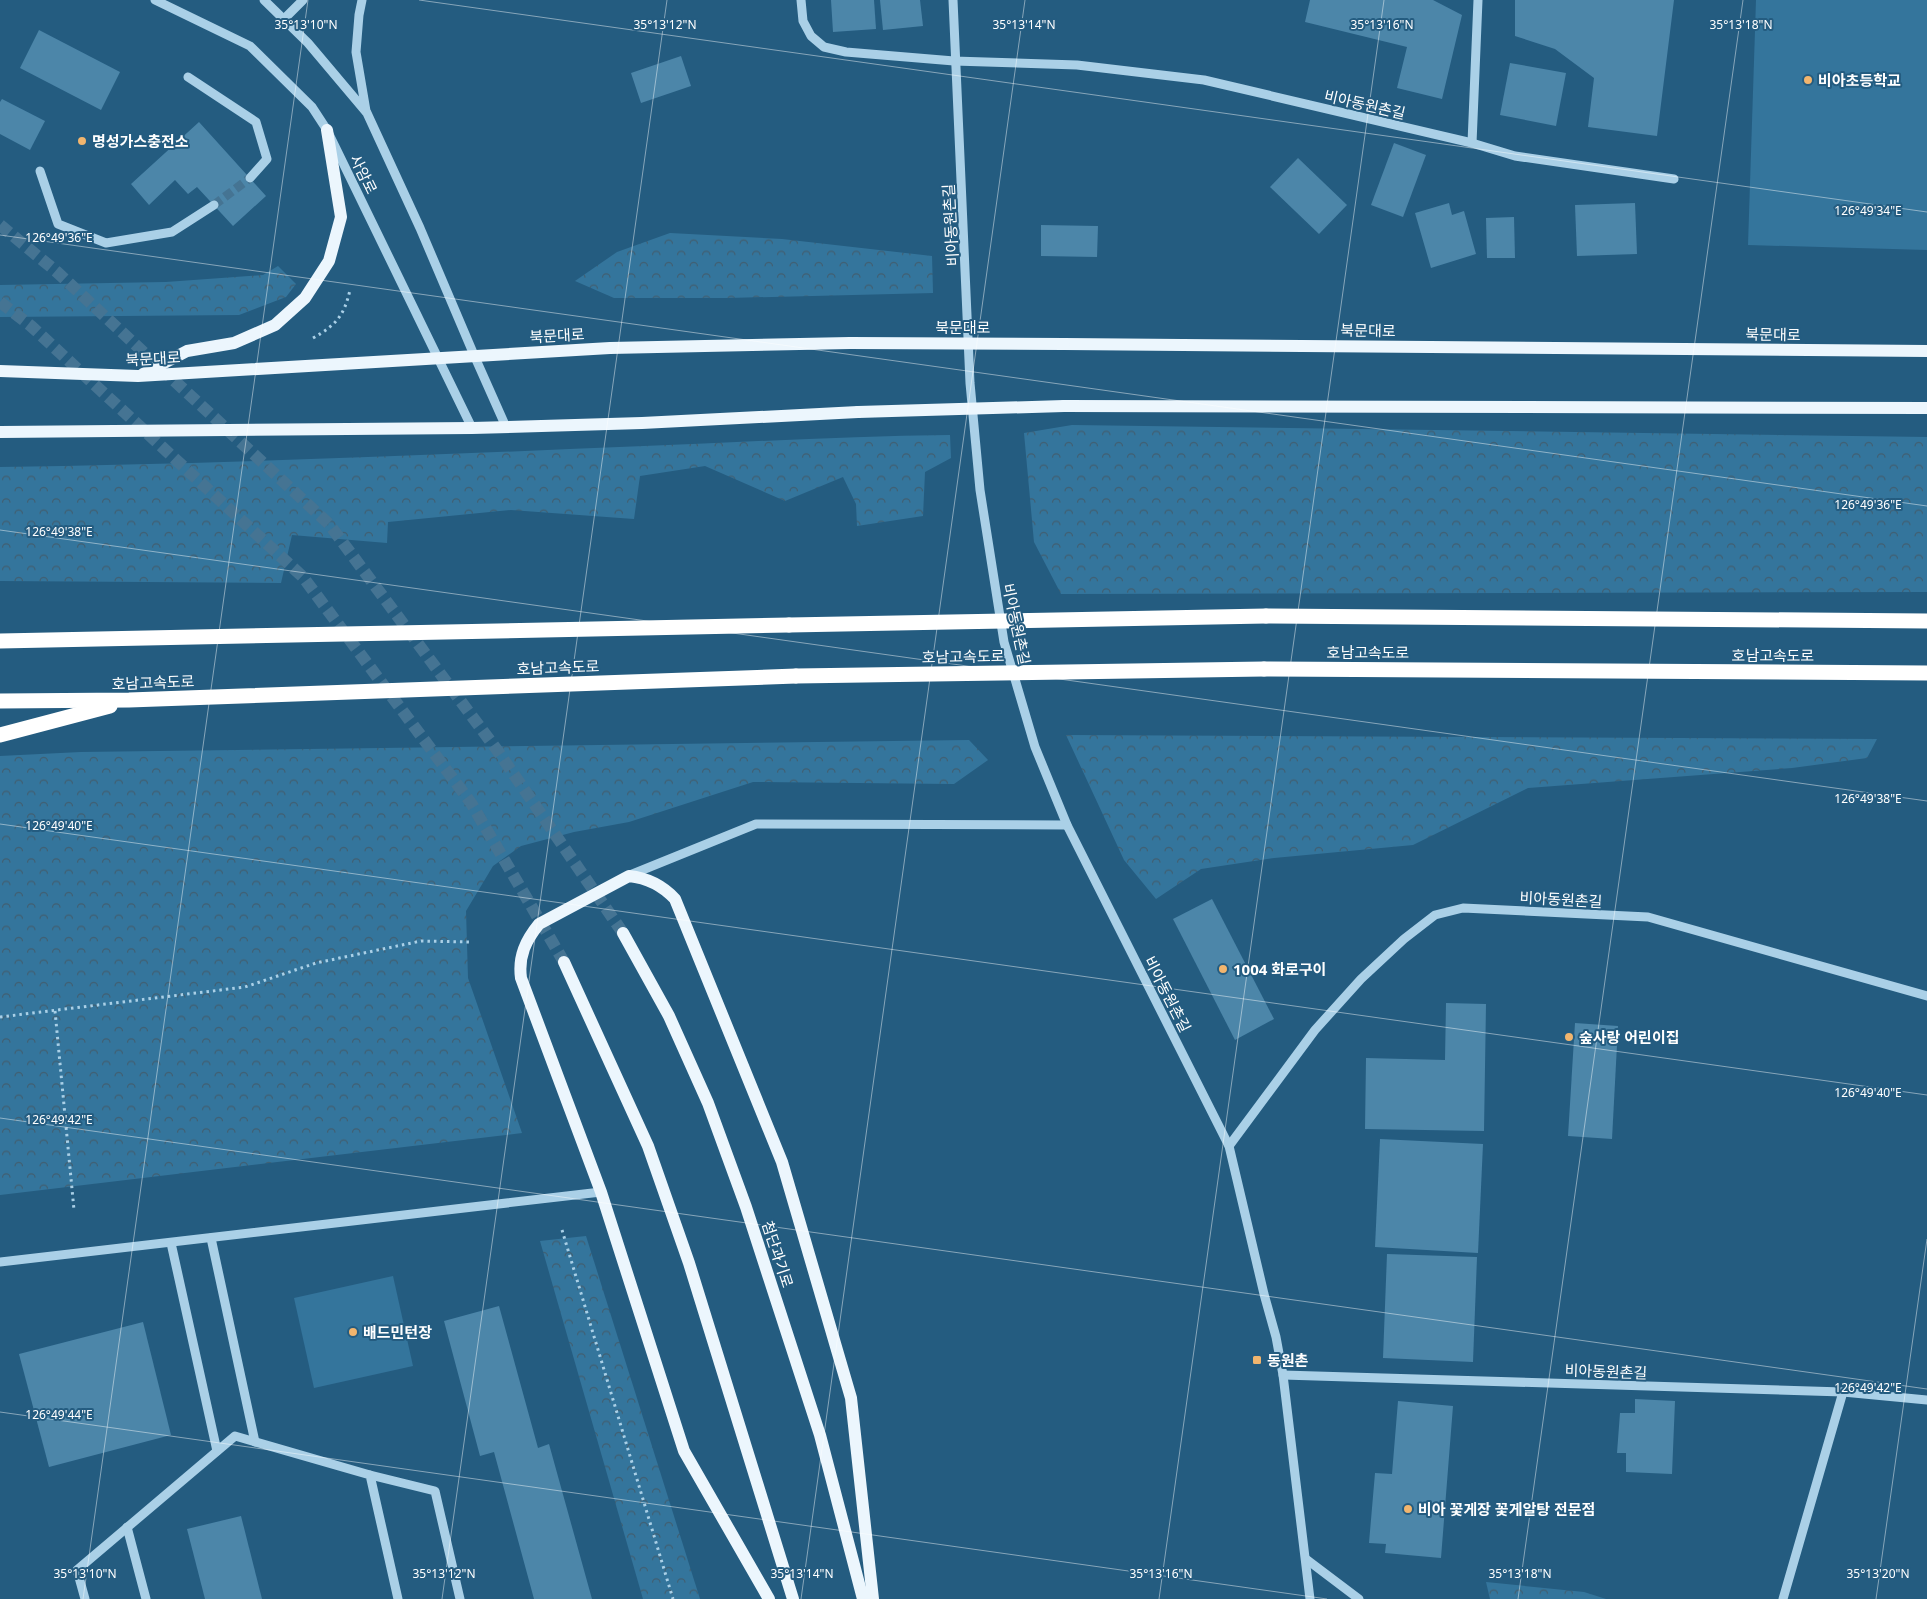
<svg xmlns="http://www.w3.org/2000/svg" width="1927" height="1599" viewBox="0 0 1927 1599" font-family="'Noto Sans','Noto Sans KR',sans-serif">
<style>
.forest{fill:url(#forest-crowns)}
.pitch{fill:#34759c}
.building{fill:#4c86a9}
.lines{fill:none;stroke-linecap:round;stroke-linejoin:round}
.minor-tunnel{stroke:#457493;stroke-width:9;stroke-dasharray:9 4.5;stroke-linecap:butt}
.major-tunnel{stroke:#457493;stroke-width:12;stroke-dasharray:12 6;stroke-linecap:butt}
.path{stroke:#aad0e7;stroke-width:3;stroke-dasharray:2.5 4;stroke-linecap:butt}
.minor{stroke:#aad0e7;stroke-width:9}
.major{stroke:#ecf6fd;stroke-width:12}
.highway{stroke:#fff;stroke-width:15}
.major-bridge{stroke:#ecf6fd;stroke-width:12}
.highway-bridge{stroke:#fff;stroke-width:15}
.ticks{fill:none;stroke:#fff;stroke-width:1;stroke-opacity:0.45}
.poi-dot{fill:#f1b56e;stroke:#245c80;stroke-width:2}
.labels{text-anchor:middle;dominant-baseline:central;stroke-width:4;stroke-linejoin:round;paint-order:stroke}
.poi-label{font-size:15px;font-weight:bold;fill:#fff;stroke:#245c80;text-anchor:start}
.street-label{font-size:15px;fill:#fff;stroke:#245c80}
.ticks-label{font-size:12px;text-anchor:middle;fill:#fff;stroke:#245c80;stroke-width:4;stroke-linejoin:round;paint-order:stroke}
</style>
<defs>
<pattern id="forest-crowns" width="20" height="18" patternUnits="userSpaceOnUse" patternTransform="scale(1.25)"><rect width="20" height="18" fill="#34759c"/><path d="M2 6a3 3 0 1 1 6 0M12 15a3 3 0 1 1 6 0" fill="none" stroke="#415e70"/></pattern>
</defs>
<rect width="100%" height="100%" fill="#245c80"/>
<!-- forest -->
<g class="forest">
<polygon points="670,233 782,239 932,256 933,293 728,298 614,298 575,281 617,252"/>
<polygon points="278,266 296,284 286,297 239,315 0,317 0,285 166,282 263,275"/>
<polygon points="1072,425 1927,437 1927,592 1061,594 1034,542 1024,433"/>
<path d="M950,435L951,458L925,472L923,516L857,526L856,504L843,477L785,501L705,466L640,476L634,519L511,510L388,522L387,543L292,535L281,583L0,581V467C215,464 430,455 644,446C746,442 848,436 950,435Z"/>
<polygon points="1066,735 1877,739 1867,758 1792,768 1528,788 1413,845 1274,858 1201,869 1156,899 1124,860"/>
<polygon points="969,740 988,760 954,784 753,782 629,822 574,832 521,846 493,866 466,911 468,978 522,1133 0,1195 0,756 81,752"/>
<polygon points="586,1236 700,1599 643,1599 540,1241"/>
<polygon points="1486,1582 1584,1592 1606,1599 1490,1599"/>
</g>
<!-- pitch -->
<g class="pitch">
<polygon points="1756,0 1927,0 1927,250 1748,245"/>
<polygon points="393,1276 413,1366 314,1388 294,1298"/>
</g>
<!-- building -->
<g class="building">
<polygon points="831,0 874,0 876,29 833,32"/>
<polygon points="880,0 920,0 923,26 883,30"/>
<polygon points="1310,0 1433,0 1462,15 1442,99 1397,88 1407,47 1305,22"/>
<polygon points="1515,0 1674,0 1657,136 1588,127 1594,78 1555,49 1515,36"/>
<polygon points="39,30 120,72 101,110 20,68"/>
<polygon points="681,56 691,86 641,103 631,73"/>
<polygon points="1510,63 1566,73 1556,126 1500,115"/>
<polygon points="2,99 45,121 30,150 0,134 0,102"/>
<polygon points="199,122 266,196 233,226 197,187 188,194 175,180 149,205 131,184"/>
<polygon points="1394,143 1426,155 1403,217 1371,205"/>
<polygon points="1298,158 1347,205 1319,234 1270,187"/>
<polygon points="1449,203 1452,215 1464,211 1476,254 1431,268 1415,213"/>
<polygon points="1635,203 1637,254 1577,256 1575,205"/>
<polygon points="1514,217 1515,258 1487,258 1486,218"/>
<polygon points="1041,225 1098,226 1097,257 1041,256"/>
<polygon points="1212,899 1274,1019 1235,1040 1173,919"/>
<polygon points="1446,1003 1486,1004 1484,1131 1365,1129 1366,1058 1445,1060"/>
<polygon points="1575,1023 1618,1026 1612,1139 1568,1136"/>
<polygon points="1380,1139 1483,1144 1478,1253 1375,1247"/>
<polygon points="1387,1254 1477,1257 1473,1362 1383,1358"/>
<polygon points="499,1306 538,1448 549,1444 592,1599 534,1599 494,1452 480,1456 444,1321"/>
<polygon points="143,1322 171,1435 49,1467 19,1354"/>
<polygon points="1635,1399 1675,1401 1672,1474 1626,1472 1626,1453 1617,1453 1620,1413 1635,1413"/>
<polygon points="1398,1401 1453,1406 1441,1558 1385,1553 1386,1544 1369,1543 1375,1473 1392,1474"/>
<polygon points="241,1516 262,1599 205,1599 187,1529"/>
</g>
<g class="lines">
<!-- minor-tunnel -->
<polyline class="minor-tunnel" points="214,205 250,178"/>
<!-- major-tunnel -->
<g class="major-tunnel">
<polyline points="0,225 57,272 329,524 497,750 623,933"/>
<polyline points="0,302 31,326 303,577 471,803 564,962"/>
</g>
<!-- path -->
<g class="path">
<path d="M313,338C336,325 344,316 350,290"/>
<polyline points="55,1011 74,1210"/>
<polyline points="0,1017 245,987 316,963 421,941 472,942"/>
<polyline points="562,1230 673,1599"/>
</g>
<!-- minor -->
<g class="minor">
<polyline points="155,0 250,46 312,107 327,130 472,428"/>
<polyline points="264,0 308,43 367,113 420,228 474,355 506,427"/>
<polyline points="362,0 359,15 356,52 366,111"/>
<polyline points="801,0 803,21 811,36 824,47 846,52 954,61 1077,65 1204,80 1472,143 1515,156 1674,179"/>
<polyline points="953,0 970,383 980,490 1004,642 1035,747 1067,825 1229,1146 1264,1294 1276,1337 1283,1375 1310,1599"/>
<polyline points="284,19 303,0"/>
<polyline points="188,77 256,122 267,159 250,178"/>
<polyline points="1472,143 1478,0"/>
<polyline points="40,171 58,224 106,243 172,232 214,205"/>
<polyline points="630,875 756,824 1067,825"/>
<polyline points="1229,1146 1315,1030 1361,979 1404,939 1435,915 1463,908 1648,917 1927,996"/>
<polyline points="211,1238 255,1442"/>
<polyline points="171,1243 217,1451"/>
<polyline points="0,1262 601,1192"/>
<polyline points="1283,1375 1843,1392 1927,1400"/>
<polyline points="370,1475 435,1491 460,1599"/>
<polyline points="127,1527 146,1599"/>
<polyline points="1306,1559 1359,1599"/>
<polyline points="85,1599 77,1570 235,1436 370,1475 398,1599"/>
<polyline points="1783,1599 1843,1392"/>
</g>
<!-- major -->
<g class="major">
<polyline points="1064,344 1927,351"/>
<polyline points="0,371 138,376 610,348 850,343"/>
<polyline points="143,374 187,351 234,343 275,325 305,298 329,261 341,217 327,130"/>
<polyline points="1064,406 1927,408"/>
<polyline points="0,432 472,428 642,423 858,412"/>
<polyline points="623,933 669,1016 708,1103 746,1207 820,1435 863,1599"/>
<polyline points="564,962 648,1146 689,1263 793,1599"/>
<path d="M769,1599L684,1451L601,1192L521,978C518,956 526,940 539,924L629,876C648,878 662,885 675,899L782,1162L851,1398L873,1599"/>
</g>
<!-- highway -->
<g class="highway">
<polyline points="1266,616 1927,621"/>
<polyline points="0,641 789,625"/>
<polyline points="1264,669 1927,673"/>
<polyline points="0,701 129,700 796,676"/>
<polyline points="0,735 110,706"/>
</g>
<!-- major-bridge -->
<g class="major-bridge">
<polyline points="850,343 1064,344"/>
<polyline points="858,412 1064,406"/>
</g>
<!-- highway-bridge -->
<g class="highway-bridge">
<polyline points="789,625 1266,616"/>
<polyline points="796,676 1264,669"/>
</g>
</g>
<!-- ticks -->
<path class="ticks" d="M419,0L1927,212M0,235L1927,506M0,530L1927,801M0,824L1927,1095M0,1118L1927,1389M0,1412L1327,1599M83,1599L308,0M442,1599L667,0M801,1599L1025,0M1159,1599L1384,0M1518,1599L1743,0M1876,1599L1927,1239"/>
<!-- markers -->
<g class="poi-dot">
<circle cx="1808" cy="80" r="5"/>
<circle cx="82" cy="141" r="5"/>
<circle cx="1223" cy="969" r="5"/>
<circle cx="1569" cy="1037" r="5"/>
<circle cx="353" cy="1332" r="5"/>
<rect x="1252" y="1355" width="10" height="10" rx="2.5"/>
<circle cx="1408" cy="1509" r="5"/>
</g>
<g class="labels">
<!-- poi labels -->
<g class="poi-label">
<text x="1818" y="80">비아초등학교</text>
<text x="92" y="141">명성가스충전소</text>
<text x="1233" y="969">1004 화로구이</text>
<text x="1579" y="1037">숲사랑 어린이집</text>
<text x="363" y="1332">배드민턴장</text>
<text x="1267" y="1360">동원촌</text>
<text x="1418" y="1509">비아 꽃게장 꽃게알탕 전문점</text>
</g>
<!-- street labels -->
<g class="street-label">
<text transform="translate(1365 104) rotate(13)">비아동원촌길</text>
<text transform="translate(364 174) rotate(64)">사암로</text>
<text transform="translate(950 225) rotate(-93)">비아동원촌길</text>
<text x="963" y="327">북문대로</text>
<text transform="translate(1368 330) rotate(1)">북문대로</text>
<text transform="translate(1773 334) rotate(1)">북문대로</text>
<text transform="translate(557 335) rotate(-3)">북문대로</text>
<text transform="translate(153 358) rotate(-3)">북문대로</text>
<text transform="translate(1017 624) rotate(78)">비아동원촌길</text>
<text x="1368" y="652">호남고속도로</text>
<text x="1773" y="655">호남고속도로</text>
<text transform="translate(963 656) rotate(-1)">호남고속도로</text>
<text transform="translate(558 667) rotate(-2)">호남고속도로</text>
<text transform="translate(153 682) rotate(-2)">호남고속도로</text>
<text transform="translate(1561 899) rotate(3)">비아동원촌길</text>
<text transform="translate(1168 994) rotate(63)">비아동원촌길</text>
<text transform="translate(778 1254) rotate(72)">첨단과기로</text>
<text transform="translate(1606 1371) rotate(2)">비아동원촌길</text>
</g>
</g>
<g class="ticks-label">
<text x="306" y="29">35°13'10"N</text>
<text x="665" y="29">35°13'12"N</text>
<text x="1024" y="29">35°13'14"N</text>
<text x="1382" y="29">35°13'16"N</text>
<text x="1741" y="29">35°13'18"N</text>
<text x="1868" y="215">126°49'34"E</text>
<text x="59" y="242">126°49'36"E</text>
<text x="1868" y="509">126°49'36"E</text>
<text x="59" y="536">126°49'38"E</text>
<text x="1868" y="803">126°49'38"E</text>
<text x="59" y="830">126°49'40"E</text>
<text x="1868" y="1097">126°49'40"E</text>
<text x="59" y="1124">126°49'42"E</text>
<text x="1868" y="1392">126°49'42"E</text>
<text x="59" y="1419">126°49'44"E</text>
<text x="85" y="1578">35°13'10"N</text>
<text x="444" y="1578">35°13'12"N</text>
<text x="802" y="1578">35°13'14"N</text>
<text x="1161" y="1578">35°13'16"N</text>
<text x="1520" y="1578">35°13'18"N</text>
<text x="1878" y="1578">35°13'20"N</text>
</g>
</svg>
